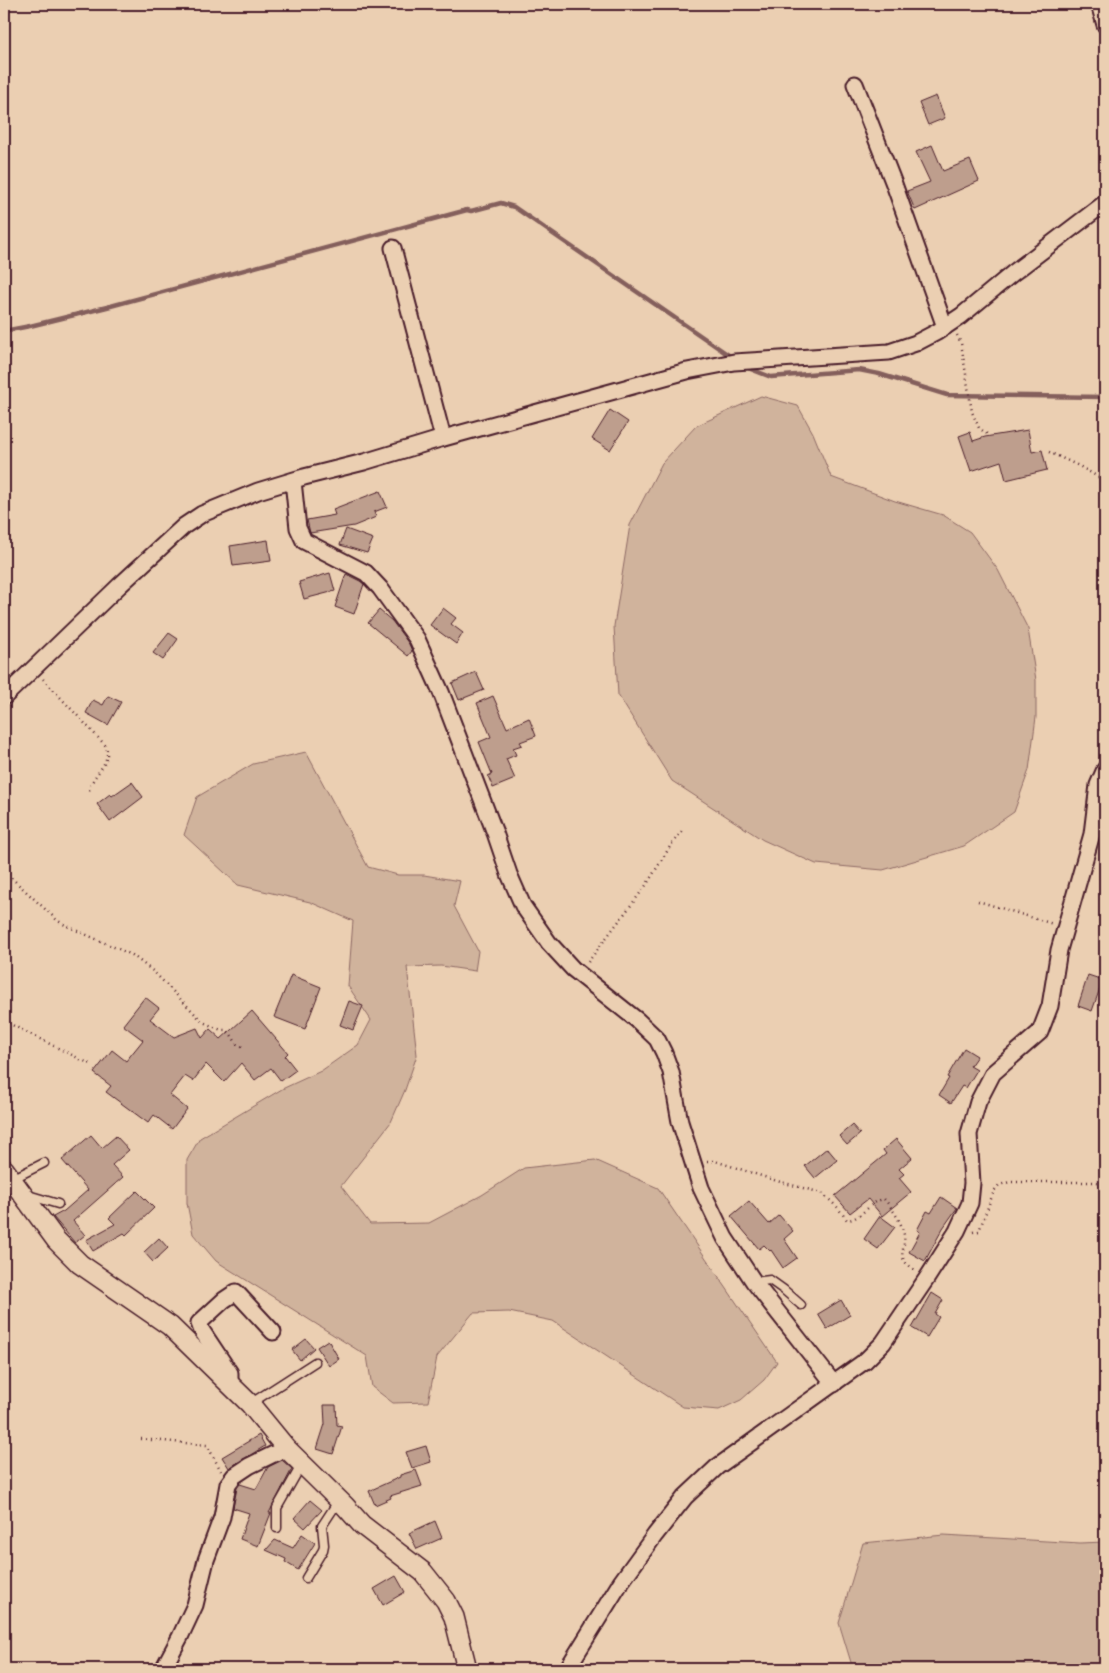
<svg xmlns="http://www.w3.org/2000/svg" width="1109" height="1673" viewBox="0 0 1109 1673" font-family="'Patrick Hand',sans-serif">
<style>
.green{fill:#d0b39c;stroke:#8d6964}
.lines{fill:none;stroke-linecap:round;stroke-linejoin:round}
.stream{stroke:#845f5c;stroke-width:4.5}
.building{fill:#be9e8d;stroke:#4a1f2b}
.service-casing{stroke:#4a1f2b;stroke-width:11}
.minor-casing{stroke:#4a1f2b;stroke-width:19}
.tertiary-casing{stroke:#4a1f2b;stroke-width:22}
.path{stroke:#4a1f2b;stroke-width:2.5;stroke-dasharray:1 4;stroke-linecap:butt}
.service{stroke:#ebcfb2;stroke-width:8}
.minor{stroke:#ebcfb2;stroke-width:15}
.tertiary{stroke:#ebcfb2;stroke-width:19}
</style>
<rect width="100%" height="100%" fill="#ebcfb2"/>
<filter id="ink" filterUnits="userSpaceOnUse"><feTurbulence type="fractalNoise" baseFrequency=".02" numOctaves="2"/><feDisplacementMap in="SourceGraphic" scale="10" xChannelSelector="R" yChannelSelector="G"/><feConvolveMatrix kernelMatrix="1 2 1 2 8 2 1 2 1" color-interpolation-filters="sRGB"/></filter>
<g filter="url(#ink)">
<!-- green -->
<g class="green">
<polygon points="761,396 798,406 813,433 831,477 895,501 943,515 970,532 998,570 1028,629 1036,680 1036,717 1029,770 1014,812 964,846 883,870 816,864 763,840 672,781 618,695 614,626 630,525 662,463 696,426"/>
<polygon points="306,752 368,867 398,875 424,875 460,881 454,906 478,951 475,971 441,966 407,967 417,1055 405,1090 391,1122 341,1186 370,1224 429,1223 482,1195 524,1168 595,1160 658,1188 777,1362 764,1380 741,1400 719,1410 683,1407 553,1321 509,1312 473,1313 437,1357 428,1402 393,1403 372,1387 367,1356 216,1261 193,1234 187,1203 187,1160 200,1138 282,1089 321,1071 358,1045 371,1020 348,986 353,921 310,902 238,885 184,835 197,797 253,764"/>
<polygon points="944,1535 1080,1543 1105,1542 1105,1669 853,1669 839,1623 863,1543"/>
</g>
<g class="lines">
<!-- stream -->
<g class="stream">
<polyline points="4,331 30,326 107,307 467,210 471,211 501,203 514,207 733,358"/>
<polyline points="743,366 771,377 859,370 879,374 947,395 1105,397"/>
</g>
</g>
<!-- building -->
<g class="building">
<polygon points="936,96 945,118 928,125 919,103"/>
<polygon points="932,145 943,171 970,160 979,181 915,210 907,191 930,182 916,152"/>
<polygon points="610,410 628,422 610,450 592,439"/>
<polygon points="1028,430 1032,452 1042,450 1047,470 1006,480 1001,461 971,471 959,436 970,432 973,441 985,437"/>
<polygon points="380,491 387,507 374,512 376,517 354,526 310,533 307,520 335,515 333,509"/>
<polygon points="346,529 373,539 367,553 340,545"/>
<polygon points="268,540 271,561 233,566 230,546"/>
<polygon points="330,573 335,591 304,599 299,582"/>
<polygon points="346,574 360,581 364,584 354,614 335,607"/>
<polygon points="443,608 456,618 451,624 463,633 456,644 430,625"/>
<polygon points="379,610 392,621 409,644 412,651 408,656 368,623"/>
<polygon points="169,633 178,639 163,660 153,653"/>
<polygon points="476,672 484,690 459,700 452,683"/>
<polygon points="108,696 121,702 108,725 86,713 93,700 103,705"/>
<polygon points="493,696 507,728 529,718 536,736 520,742 522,745 513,748 516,755 506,759 515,779 493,788 488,776 492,774 479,742 491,737 477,703"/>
<polygon points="132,782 143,797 110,822 97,804 110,794 112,796"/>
<polygon points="291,975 321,987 305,1029 274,1017"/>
<polygon points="1088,975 1103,980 1092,1011 1078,1006"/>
<polygon points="145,997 159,1008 150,1019 174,1037 197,1028 202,1038 210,1029 221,1039 252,1011 288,1053 285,1056 296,1070 281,1081 271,1068 255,1080 241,1063 224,1082 206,1064 193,1081 185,1076 170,1095 187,1109 172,1129 154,1115 148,1123 106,1092 111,1086 94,1073 112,1050 126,1061 143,1040 123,1025"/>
<polygon points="349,1001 363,1006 353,1030 340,1025"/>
<polygon points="964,1048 977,1056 970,1066 977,1070 966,1088 962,1086 951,1103 939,1095 949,1078 947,1077"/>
<polygon points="852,1125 860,1134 847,1145 839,1136"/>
<polygon points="91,1135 102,1148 116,1136 129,1150 112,1165 123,1177 73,1221 85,1235 75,1243 53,1217 64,1211 88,1190 62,1160"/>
<polygon points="896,1139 912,1158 899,1169 904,1174 899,1178 911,1192 882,1216 868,1199 850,1213 835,1196 886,1154 883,1150"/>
<polygon points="827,1148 837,1160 815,1178 805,1166"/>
<polygon points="137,1191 154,1208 126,1235 124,1233 93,1251 86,1240 115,1224 109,1218"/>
<polygon points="941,1197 957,1208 943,1228 925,1261 909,1252 920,1232 917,1230 927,1211 931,1213"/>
<polygon points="749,1201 769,1224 779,1215 793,1231 784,1239 797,1258 783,1268 771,1250 770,1251 764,1245 759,1249 731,1216"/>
<polygon points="880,1216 895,1227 878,1249 864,1239"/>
<polygon points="159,1238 168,1248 153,1262 144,1252"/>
<polygon points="932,1293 943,1300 935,1314 939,1317 927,1337 912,1328"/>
<polygon points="841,1300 850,1315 827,1329 818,1314"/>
<polygon points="306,1339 314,1348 300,1360 292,1350"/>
<polygon points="328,1340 339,1359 329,1366 317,1347"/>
<polygon points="324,1405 336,1405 337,1425 342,1426 333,1454 317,1449 325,1424"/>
<polygon points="259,1435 265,1446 229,1468 222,1457"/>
<polygon points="426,1446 431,1462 412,1468 406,1452"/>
<polygon points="282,1460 292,1469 269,1513 271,1513 258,1546 240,1539 249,1513 233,1508 237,1488 240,1484 256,1489 268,1467"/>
<polygon points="416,1470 422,1486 390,1496 391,1498 375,1505 369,1491 400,1477 400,1475"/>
<polygon points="310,1500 322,1510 305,1528 294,1518"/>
<polygon points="435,1521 442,1538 417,1549 409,1533"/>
<polygon points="302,1534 315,1543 298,1570 285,1562 286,1559 266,1550 275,1540 293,1548"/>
<polygon points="396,1576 405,1592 383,1605 374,1589"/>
</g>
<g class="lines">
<defs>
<g id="service">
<polyline points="12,1179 44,1163"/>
<polyline points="28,1195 58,1204"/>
<polyline points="754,1282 770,1280 784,1290 801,1305"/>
<polyline points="250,1404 315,1362"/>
<polyline points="277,1528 277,1508 302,1464"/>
<polyline points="306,1578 323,1550 324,1545 322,1526 339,1500"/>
</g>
<g id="minor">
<polyline points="1099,4 1105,25"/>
<polyline points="855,84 894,184 945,327"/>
<polyline points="393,248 443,438"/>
<polyline points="293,481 298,528 304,541 366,573 380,588 417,639 441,692 495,833 509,874 523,906 549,943 573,969 637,1020 657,1039 664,1053 671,1072 680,1122 701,1188 725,1238 754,1282 834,1384"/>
<polyline points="4,697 119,586 184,526 202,514 258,491 304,477 364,462 440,439 687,371 734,362 889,352 916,343 937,332 961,316 1013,273 1105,203"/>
<polyline points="230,1384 230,1373 202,1331 199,1323 224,1300 236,1292 273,1332"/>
<polyline points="163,1669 180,1637 195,1605 206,1560 222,1517 228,1484 234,1476 249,1466 286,1448"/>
<polyline points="567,1669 621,1582 655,1535 685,1497 717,1467 865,1361 883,1343 927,1278 957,1231 970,1203 972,1183 969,1134 978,1102 993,1073 1040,1032 1050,1006 1059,950 1092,834 1098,785 1105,769"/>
</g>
<polyline id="tertiary" points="4,1169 56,1240 80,1264 170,1326 250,1404 286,1448 345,1506 362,1525 423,1572 446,1601 454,1617 467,1669"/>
</defs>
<!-- service casing -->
<use href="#service" class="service-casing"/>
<!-- minor casing -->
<use href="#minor" class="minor-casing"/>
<!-- tertiary casing -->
<use href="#tertiary" class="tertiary-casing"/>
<!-- path -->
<g class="path">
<polyline points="957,335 961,343 972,412 979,428 987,434"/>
<polyline points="1049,452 1079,466 1105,481"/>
<path d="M43,679L106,746C112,765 91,774 89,792"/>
<polyline points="4,871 58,921 69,927 132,955 154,972 203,1022 221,1030 225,1030 230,1033 237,1044 245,1048"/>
<polyline points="978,901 1053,924"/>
<polyline points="588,962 647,884 671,845 682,831"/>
<polyline points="4,1021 90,1064"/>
<path d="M707,1161H715L777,1181L822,1193L837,1207L847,1220C862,1219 870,1201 884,1199C892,1208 902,1222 904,1235C906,1253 894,1256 915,1270"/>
<polyline points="973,1232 979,1231 994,1191 999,1185 1010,1182 1096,1182 1105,1183"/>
<polyline points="141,1439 207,1445 221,1471"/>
</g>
<!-- service -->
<use href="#service" class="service"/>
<!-- minor -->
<use href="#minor" class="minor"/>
<!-- tertiary -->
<use href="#tertiary" class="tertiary"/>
</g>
</g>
<!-- margin -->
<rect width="1109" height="1673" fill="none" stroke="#ebcfb2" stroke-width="20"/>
<rect x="10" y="10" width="1089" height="1653" fill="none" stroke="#4a1f2b" stroke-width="2" filter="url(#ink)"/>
</svg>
